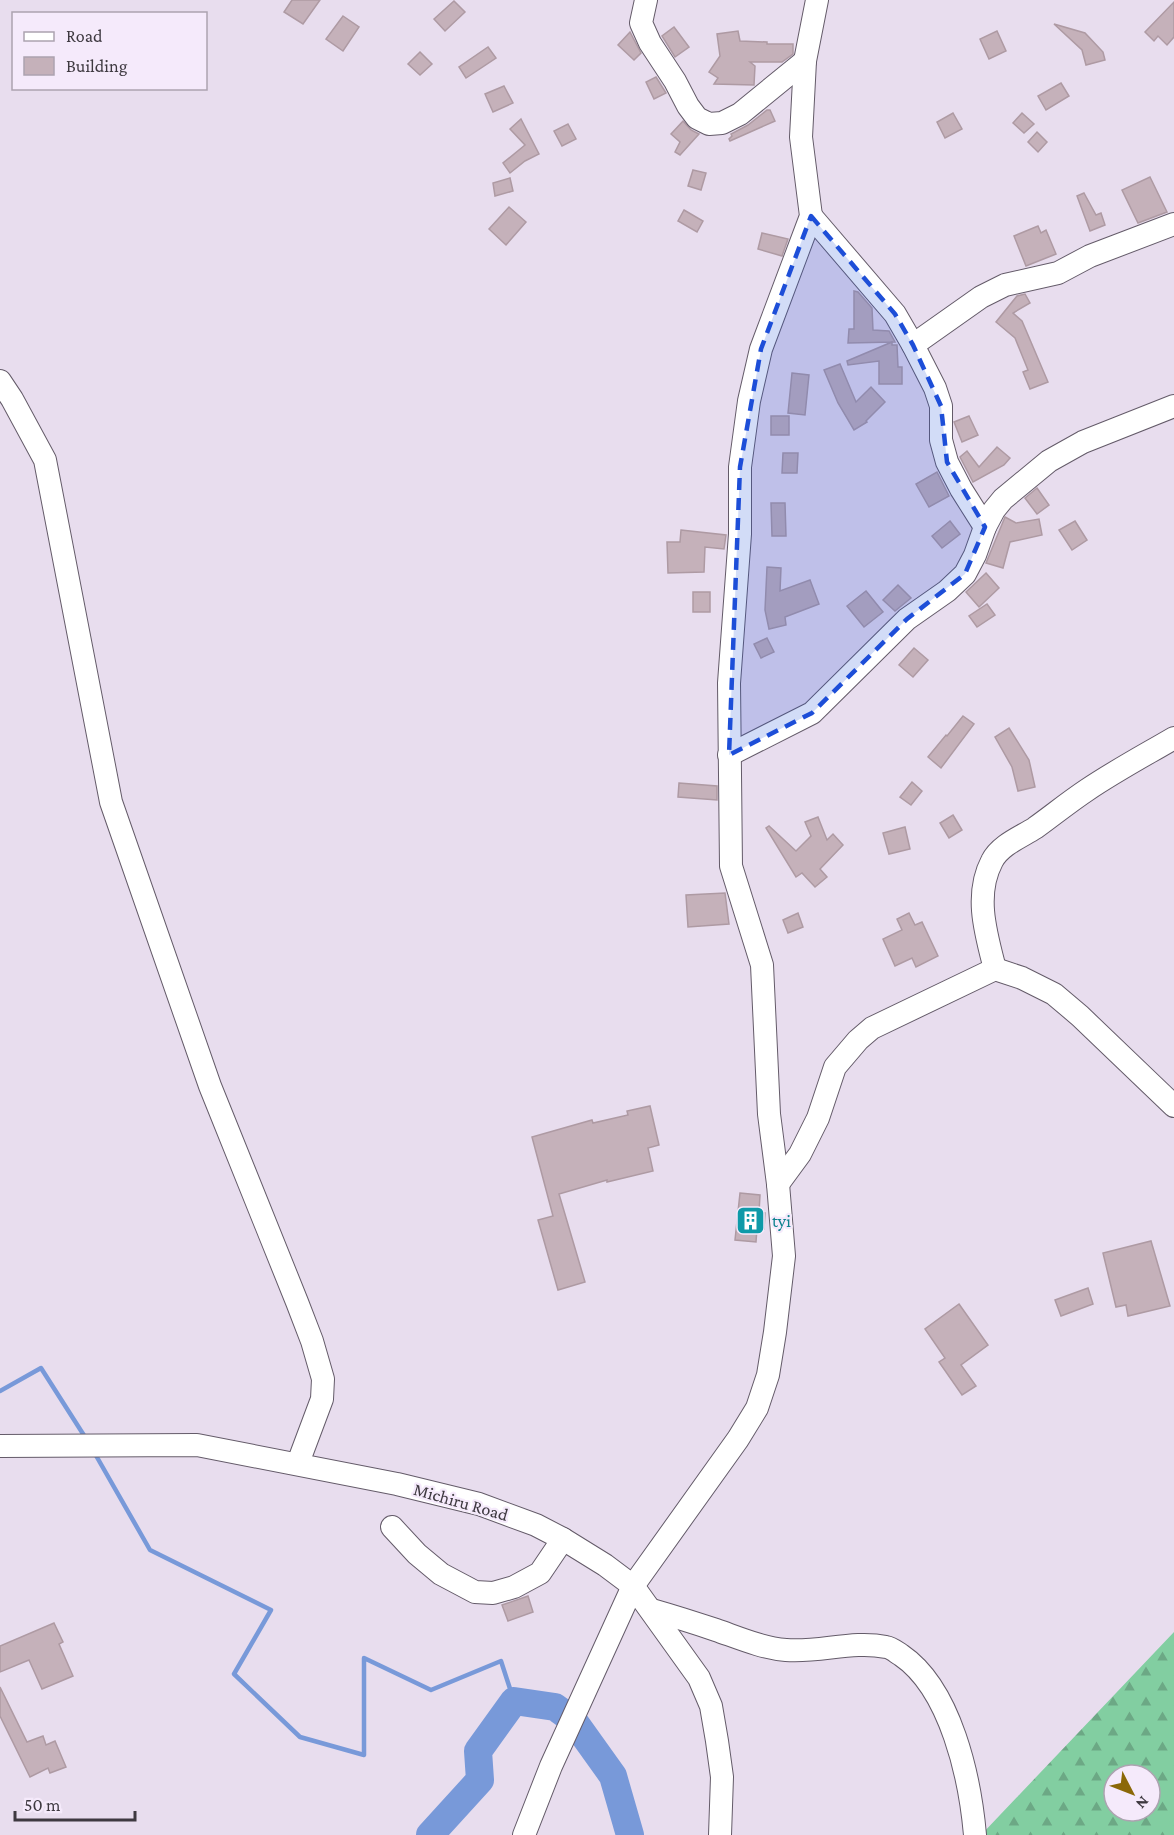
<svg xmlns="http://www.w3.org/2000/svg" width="1174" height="1835" viewBox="0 0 1174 1835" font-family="'Crimson Pro',serif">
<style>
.forest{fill:url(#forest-firs);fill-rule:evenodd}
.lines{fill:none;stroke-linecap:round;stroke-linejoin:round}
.stream{stroke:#7899d9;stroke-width:4.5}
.river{stroke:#7899d9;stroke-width:28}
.building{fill:#c5b1ba;stroke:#ae9aa3;stroke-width:1.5}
.minor-casing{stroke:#645b69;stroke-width:24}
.minor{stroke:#fff;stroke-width:22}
.marked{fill:#1d4ed8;fill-opacity:0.2;stroke:#1d4ed8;stroke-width:4.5;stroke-dasharray:12 8;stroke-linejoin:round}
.labels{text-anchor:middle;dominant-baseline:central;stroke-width:4.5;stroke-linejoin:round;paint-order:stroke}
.culture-label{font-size:18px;fill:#0d838f;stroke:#f5eafb;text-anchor:start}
.street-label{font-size:18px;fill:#3e3940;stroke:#f5eafb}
</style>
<defs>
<pattern id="forest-firs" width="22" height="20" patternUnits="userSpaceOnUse" patternTransform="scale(1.5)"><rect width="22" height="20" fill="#82cea1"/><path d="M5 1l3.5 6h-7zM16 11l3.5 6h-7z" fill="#6ca885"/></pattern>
</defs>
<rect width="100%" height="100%" fill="#e8ddee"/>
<!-- forest -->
<path class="forest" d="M1174,1632V1835H981ZM1114,1775H1150V1811H1114Z"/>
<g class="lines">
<!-- stream -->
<g class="stream">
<polyline points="0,1391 41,1368 85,1437"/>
<polyline points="94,1452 150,1550 271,1610 234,1674 300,1737 364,1755 364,1658 431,1690 501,1661 514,1701"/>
</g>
<!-- river -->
<polyline class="river" points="430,1835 480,1780 478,1751 514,1701 555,1707 573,1720 613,1776 630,1835"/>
</g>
<!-- building -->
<g class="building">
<polygon points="292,0 320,0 303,24 284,12"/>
<polygon points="454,1 465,12 445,31 434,19"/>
<polygon points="1174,2 1174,37 1167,45 1158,36 1154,41 1145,32"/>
<polygon points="343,16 359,27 343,51 326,39"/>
<polygon points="1054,24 1085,33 1103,52 1105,60 1086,65 1082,50"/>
<polygon points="674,27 689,47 675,57 662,36"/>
<polygon points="738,31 740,41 767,42 767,44 793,44 793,54 782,62 750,62 755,66 754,85 714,84 718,78 709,72 720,56 717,34"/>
<polygon points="997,31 1006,51 989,59 980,39"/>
<polygon points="630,32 641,53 634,60 618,45"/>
<polygon points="488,47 496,58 466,78 459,67"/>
<polygon points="420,52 432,64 420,75 408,64"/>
<polygon points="656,77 666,93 654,99 646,82"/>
<polygon points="1061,83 1069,96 1046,110 1038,96"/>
<polygon points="504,86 513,103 493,112 485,94"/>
<polygon points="767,110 770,110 775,121 730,141 729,139 732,136 731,134 748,125"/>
<polygon points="953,113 962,129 945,138 937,122"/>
<polygon points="1022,113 1034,124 1024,133 1013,123"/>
<polygon points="521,119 539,154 525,161 510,173 503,163 525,145 510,129"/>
<polygon points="683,121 691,130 699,134 680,155 675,152 680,142 671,134"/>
<polygon points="568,124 576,139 562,146 554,131"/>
<polygon points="1037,132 1047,142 1038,152 1028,142"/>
<polygon points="693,170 706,173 701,190 688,186"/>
<polygon points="1150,177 1167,212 1138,223 1122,190"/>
<polygon points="510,178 513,191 495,196 493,183"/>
<polygon points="1084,193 1096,215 1101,213 1105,225 1090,231 1077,196"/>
<polygon points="509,207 526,222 506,245 489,229"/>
<polygon points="684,210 703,221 697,232 678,221"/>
<polygon points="1038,226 1041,233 1046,230 1056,254 1026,266 1014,236"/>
<polygon points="762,233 788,239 782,256 758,249"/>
<polygon points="854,291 858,292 872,308 873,330 889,331 895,342 848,343 849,329 854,329"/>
<polygon points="1025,294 1030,303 1013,313 1022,321 1048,382 1030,389 1023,372 1028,370 1015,338 996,322 1017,296"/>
<polygon points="892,342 892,345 897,345 898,367 902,367 902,384 879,384 879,361 848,365 847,361"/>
<polygon points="840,364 856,402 871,387 885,402 866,421 867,422 854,430 838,403 824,370"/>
<polygon points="792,373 809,375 805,415 788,413"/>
<rect x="771" y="416" width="18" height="19"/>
<polygon points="969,416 978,435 962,442 954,422"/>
<polygon points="997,447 1010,458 1004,465 973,482 960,457 967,451 979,467"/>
<polygon points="783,453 798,453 797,473 782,473"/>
<polygon points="937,472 949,496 929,507 916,484"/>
<polygon points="1037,488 1049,505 1037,514 1025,498"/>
<polygon points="771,503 785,503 786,536 772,536"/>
<polygon points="1005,517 1016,523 1039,519 1042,535 1010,542 1003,568 986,563"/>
<polygon points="950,521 960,534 942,548 932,536"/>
<polygon points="1075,521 1087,540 1072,550 1059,530"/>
<polygon points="681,530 726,535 724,549 705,547 704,572 668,573 667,542 680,542"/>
<polygon points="767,567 781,568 780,591 810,580 819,604 785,617 786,625 769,629 765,610"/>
<polygon points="986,573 999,588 979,607 966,592"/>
<polygon points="898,585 911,598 895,611 883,600"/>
<polygon points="866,591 883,612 864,627 847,606"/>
<rect x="693" y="592" width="17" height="20"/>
<polygon points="987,604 995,615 977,627 969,616"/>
<polygon points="767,638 774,652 761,658 754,644"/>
<polygon points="914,648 928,660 913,677 899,665"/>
<polygon points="963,716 974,724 941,768 928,757 946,735 947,736"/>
<polygon points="1009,728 1029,760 1035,787 1018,791 1012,767 995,737"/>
<polygon points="912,782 922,791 911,805 900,797"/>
<polygon points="679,783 717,786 717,800 678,797"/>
<polygon points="953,815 962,830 949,838 940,823"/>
<polygon points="818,817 827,840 833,834 843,845 820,869 827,877 815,887 802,873 796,877 766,828 769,826 796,851 811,836 805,822"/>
<polygon points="905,827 910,849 889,854 883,833"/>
<polygon points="725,893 729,924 688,927 686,895"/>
<polygon points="798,913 803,927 788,933 783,920"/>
<polygon points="909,913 915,925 922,922 938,956 916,967 912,958 895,966 883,939 902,930 897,919"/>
<polygon points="650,1106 659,1145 648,1148 653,1171 607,1182 607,1180 559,1194 585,1282 558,1290 538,1220 553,1216 532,1137 592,1120 593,1123 628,1115 627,1111"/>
<polygon points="740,1193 760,1195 759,1213 765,1213 764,1229 757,1228 756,1242 735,1240"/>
<polygon points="1151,1241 1170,1306 1128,1316 1126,1305 1116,1307 1103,1253"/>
<polygon points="1088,1288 1093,1304 1061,1316 1055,1300"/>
<polygon points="959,1304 988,1345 961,1365 976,1386 962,1395 939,1362 945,1358 925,1329"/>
<polygon points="528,1596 533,1612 508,1621 502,1605"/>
<polygon points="54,1623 63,1642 59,1644 73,1676 42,1689 29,1660 0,1672 0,1646"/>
<polygon points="0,1687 27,1742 43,1736 46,1745 55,1741 66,1767 50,1773 48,1768 30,1777 0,1716"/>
</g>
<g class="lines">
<defs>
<g id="minor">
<polyline points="646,0 641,23 650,43 675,81 688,106 697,118 709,124 722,123 740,114 805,61"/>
<polyline points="811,216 895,314 913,345 935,388 941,406 941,440 947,462 961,489 985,527"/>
<polyline points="913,345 981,297 1005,285 1058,273 1090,256 1174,224"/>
<polyline points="0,381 12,399 45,460 111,802 210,1086 297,1302 312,1341 323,1379 322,1399 298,1463"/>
<polyline points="729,755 812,713 907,619 947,591 965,574 975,555 985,527 994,510 1003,499 1049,461 1083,442 1174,406"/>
<path d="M995,969C986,934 974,895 992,861C1000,845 1021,837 1035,828C1053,815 1069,802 1087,790C1115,771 1145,755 1174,738"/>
<polyline points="778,1184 800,1154 818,1118 835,1067 858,1040 872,1028 995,969 1022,978 1054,994 1080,1016 1174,1106"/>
<polyline points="0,1446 197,1445 397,1484 479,1504 536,1525 563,1539 605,1565 633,1586 699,1678 711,1706 717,1741 722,1777 720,1835"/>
<polyline points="392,1527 417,1554 441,1574 475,1592 493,1593 514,1587 540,1573 563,1539"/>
<path d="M652,1610C673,1616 695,1623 716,1630C739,1638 762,1648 786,1650C819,1653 853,1640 886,1647C892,1648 896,1652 901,1655C951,1689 970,1778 975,1835"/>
<polyline points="524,1835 551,1766 633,1586 738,1439 757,1408 768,1375 775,1332 784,1256 778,1184 769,1114 762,965 731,866 729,683 740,534 740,467 749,401 761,349 811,216 801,137 805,61 817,0"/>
</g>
</defs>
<!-- minor casing -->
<use href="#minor" class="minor-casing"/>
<!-- minor -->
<use href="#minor" class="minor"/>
</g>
<!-- marked area -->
<path class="marked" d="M811,216L895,314L913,345L941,406L947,462L985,527L965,574L907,619L812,713L729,755L740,467L761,349Z"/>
<!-- icons -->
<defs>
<symbol id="building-square" viewBox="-11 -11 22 22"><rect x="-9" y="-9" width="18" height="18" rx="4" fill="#0f9aa8" stroke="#f5eafb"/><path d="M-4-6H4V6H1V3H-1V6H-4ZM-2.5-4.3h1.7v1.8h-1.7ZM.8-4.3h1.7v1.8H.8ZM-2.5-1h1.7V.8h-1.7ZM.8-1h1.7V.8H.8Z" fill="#fff"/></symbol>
</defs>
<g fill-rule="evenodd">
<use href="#building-square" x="734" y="1204" width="33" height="33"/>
</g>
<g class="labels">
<!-- culture labels -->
<g class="culture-label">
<text x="772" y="1221">tyi</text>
</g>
<!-- street labels -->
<g class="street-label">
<text transform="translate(461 1502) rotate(16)">Michiru Road</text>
</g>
</g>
<!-- legend -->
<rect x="12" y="12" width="195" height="78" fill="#f5eafb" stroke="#aca3b0" stroke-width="1.5"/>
<rect x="24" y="32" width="30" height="9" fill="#ffffff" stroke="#aca3b0" stroke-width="1.5"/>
<text x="66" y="42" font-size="18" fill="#3e3940">Road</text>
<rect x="24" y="57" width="30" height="18" fill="#c5b1ba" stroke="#aca3b0" stroke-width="1.5"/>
<text x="66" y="72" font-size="18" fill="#3e3940">Building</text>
<!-- north arrow -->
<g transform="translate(1132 1793) rotate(132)"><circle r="28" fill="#f5eafb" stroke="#aca3b0" stroke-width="1.5"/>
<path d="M0-4.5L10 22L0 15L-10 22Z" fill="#8b6808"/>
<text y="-9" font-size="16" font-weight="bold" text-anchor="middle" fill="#3e3940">N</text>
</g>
<!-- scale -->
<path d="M15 1811v9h120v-9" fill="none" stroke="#3e3940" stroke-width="3"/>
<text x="24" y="1811" font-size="18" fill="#3e3940" stroke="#f5eafb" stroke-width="4.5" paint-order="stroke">50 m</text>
</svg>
